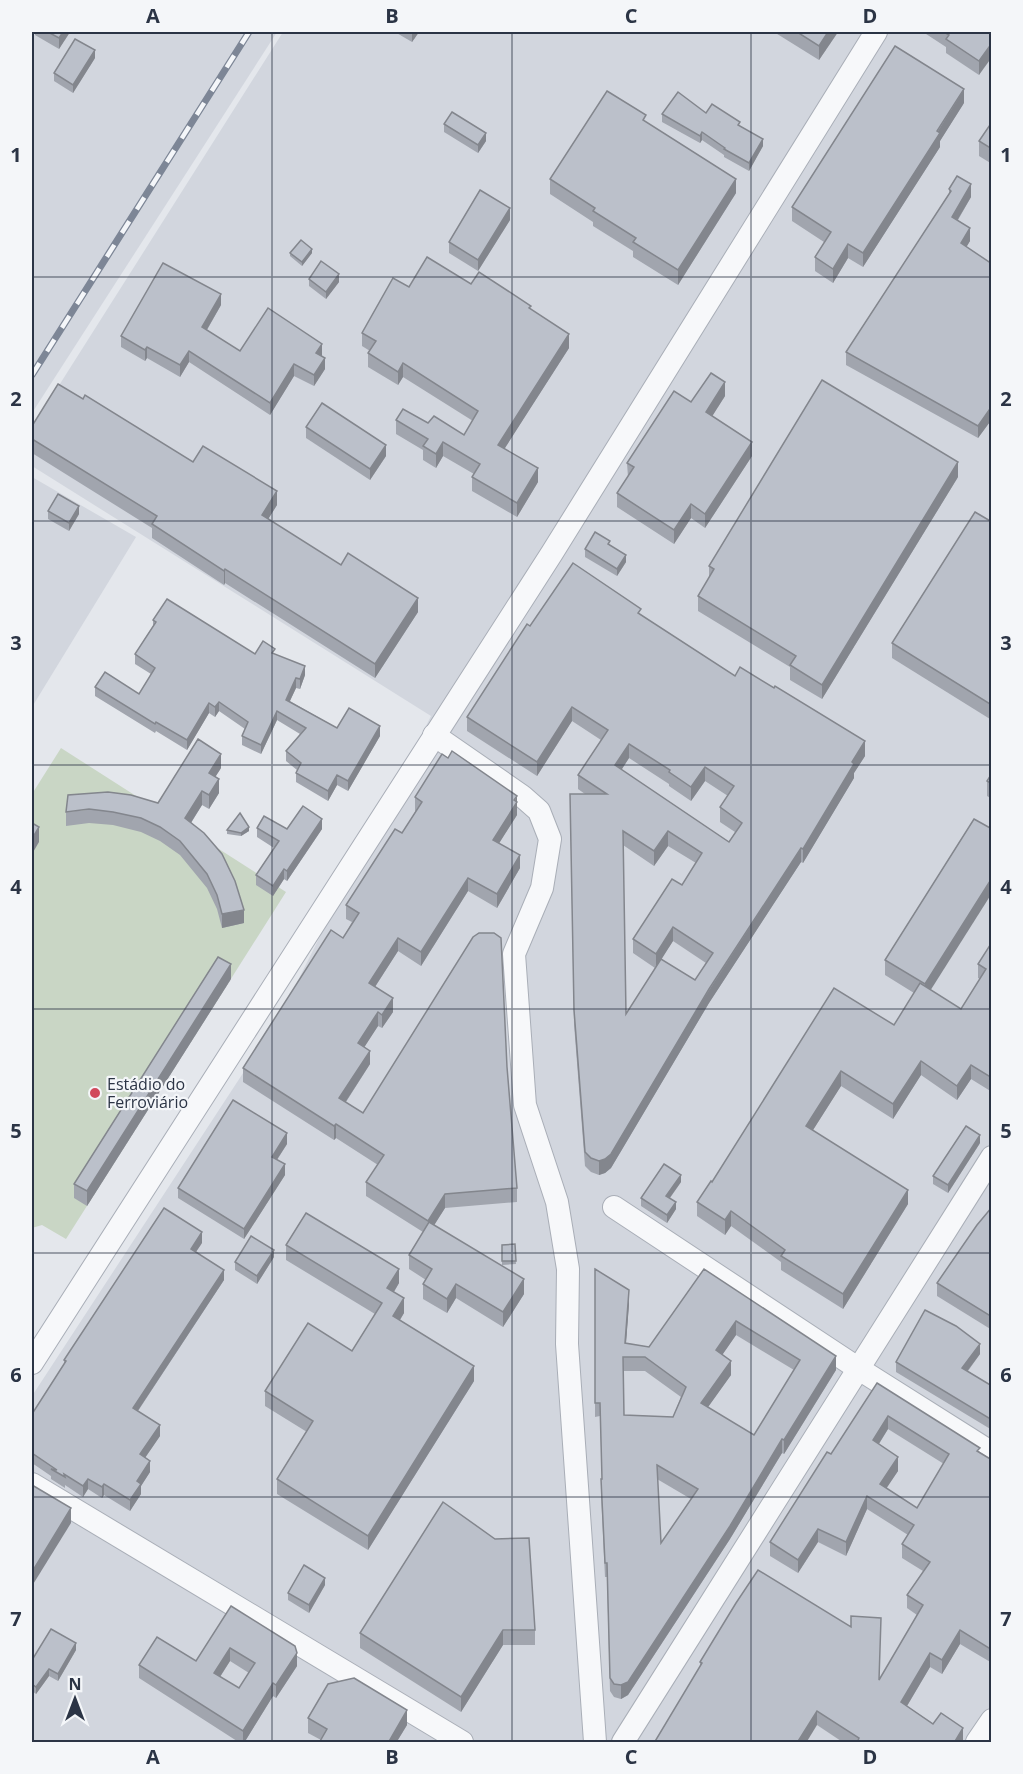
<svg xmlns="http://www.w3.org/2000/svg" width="1023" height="1774" viewBox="0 0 1023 1774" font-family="'Open Sans',sans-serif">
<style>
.built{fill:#d2d6de}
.green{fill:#c9d6c5}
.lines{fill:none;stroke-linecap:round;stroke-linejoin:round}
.minor-casing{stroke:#a9aeb7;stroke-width:24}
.minor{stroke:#f7f8fa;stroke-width:22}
.rail-casing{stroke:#7d8696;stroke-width:7}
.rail{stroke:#f4f6f9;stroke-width:4.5;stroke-dasharray:14;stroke-linecap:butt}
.wall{fill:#a1a5ae;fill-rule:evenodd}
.shaded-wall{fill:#83868d}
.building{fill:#bbc0ca;stroke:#83868d;stroke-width:1.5;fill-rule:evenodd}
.grid{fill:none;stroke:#2b3445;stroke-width:1.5;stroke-opacity:0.55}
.poi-dot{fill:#d1495b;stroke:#f4f6f9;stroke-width:2}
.labels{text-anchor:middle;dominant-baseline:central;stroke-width:4.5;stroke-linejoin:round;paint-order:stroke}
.poi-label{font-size:16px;fill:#2b3445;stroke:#f4f6f9;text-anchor:start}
.neatline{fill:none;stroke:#2b3445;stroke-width:2}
.grid-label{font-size:20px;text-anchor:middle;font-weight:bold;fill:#2b3445}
</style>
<rect width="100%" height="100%" fill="#e4e7ec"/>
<!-- built -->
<g class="built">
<polygon points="32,32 277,32 32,413"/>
<polygon points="283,32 991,32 992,1711 972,1742 32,1742 32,1396 279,1018 431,716 32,466 32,428"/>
<polygon points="32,477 136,537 32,707"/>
</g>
<!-- green -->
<polygon class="green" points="61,748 286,892 66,1239 42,1225 32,1228 32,794"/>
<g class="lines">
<defs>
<g id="minor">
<polyline points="434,735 522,796 539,811 550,839 542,888 514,954 525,1105 557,1202 568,1269 567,1344 595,1742"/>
<polyline points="614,1207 859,1369 992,1453"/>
<polyline points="32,1363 552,553 876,32"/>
<polyline points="32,1484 462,1742"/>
<polyline points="623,1742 992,1157"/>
<polyline points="977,1742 992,1720"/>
</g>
</defs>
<!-- minor casing -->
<use href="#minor" class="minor-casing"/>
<!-- minor -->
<use href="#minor" class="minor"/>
<defs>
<polyline id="rail" points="32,375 249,32"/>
</defs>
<!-- rail casing -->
<use href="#rail" class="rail-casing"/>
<!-- rail -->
<use href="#rail" class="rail"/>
</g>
<!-- wall -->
<g class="wall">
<polygon points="35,32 70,32 59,49 35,35"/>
<polygon points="395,32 419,32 412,42"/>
<polygon points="774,32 838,32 819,60"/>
<polygon points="923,32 992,32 979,75 946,53 946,47"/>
<polygon points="95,58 73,93 54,81 54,73"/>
<polygon points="964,103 940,141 940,147 863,267 848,258 833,283 815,271 815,257 824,242 792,221 792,207"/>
<polygon points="706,113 740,126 763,146 749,171 724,157 724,155 702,140 700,143 662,122 662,114"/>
<polygon points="646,122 736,193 678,285 633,257 633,251 593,226 593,222 550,194 550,179"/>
<polygon points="992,122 992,164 979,156 979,141"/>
<polygon points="444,124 486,141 478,153 444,132"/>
<polygon points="949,189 971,197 958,220 970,241 966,247 992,264 992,419 978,438 846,365 846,352 949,194"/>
<polygon points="510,220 478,271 449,253 449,242"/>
<polygon points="290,253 312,253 302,266 290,256"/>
<polygon points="309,279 339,282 326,299 309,286"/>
<polygon points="471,284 531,310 569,348 504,449 538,482 517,517 472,491 472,477 474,474 443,456 436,468 423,460 423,450 396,434 396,420 428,423 464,435 473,421 403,377 398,385 368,367 368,353 370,351 362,346 362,333 409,287"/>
<polygon points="221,305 207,330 240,351 322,355 325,369 314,386 294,376 270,415 189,362 180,377 147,358 145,361 121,347 121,336"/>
<polygon points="725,396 712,416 752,456 705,528 691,518 674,544 617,507 617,493 628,477 627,463 691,402"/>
<polygon points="83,399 193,462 277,505 268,519 341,565 418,612 375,678 225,583 224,585 152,538 152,528 32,453 32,426"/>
<polygon points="306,427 386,456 370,480 306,438"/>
<polygon points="958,477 822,699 790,680 790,667 698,611 698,596 709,578 709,566"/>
<polygon points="48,511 79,514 69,531 48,519"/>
<polygon points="992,522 992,716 990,719 892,658 892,643"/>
<polygon points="610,545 626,562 617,576 585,557 585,549"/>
<path d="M641,615L735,676L865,756L854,773V778L803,863L801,862L709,1003L611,1168L605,1173L599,1175L591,1172L585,1166L574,1024L570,794H585L578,789V775L601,740L572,721L537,776L467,731V717L530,626ZM629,758L669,784V786L691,801L705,781L728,796L720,807V822L735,832L729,842L621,770ZM623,845L654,866L668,846L696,863L682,885L633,939V953L655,968L626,1014ZM673,941L706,963L695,980L661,959Z"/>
<polygon points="153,620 255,654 275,654 305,675 300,689 296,688 290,701 337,728 380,736 348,791 337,785 328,801 296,782 296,773 297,770 286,761 286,751 300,734 277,720 261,754 242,745 242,736 245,729 219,711 215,717 209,713 187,750 156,731 155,733 95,696 95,687 139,694 151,674 135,664 135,654 153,626"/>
<polygon points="221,768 215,777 219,793 209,809 202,805 191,823 244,923 222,928 217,909 207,888 180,855 160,841 141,832 113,825 89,823 66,826 66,812 158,803"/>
<polygon points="992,773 992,799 987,796 987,781"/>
<polygon points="415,797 517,801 517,815 499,843 520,868 497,908 468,891 421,966 398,951 375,987 393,1012 382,1028 378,1026 364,1047 370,1064 346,1102 363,1113 507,1067 517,1188 517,1202 445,1208 434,1225 524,1294 503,1327 456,1298 447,1313 423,1299 423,1284 426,1280 409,1269 409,1255 423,1232 366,1196 366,1182 378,1165 336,1138 334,1140 243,1082 243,1068 343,938 352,922 346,919 346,905 402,833 416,811 415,811"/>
<polygon points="974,819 930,990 961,1009 980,979 978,978 978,964 992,942 992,1092 971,1079 957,1100 921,1075 893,1119 841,1086 813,1130 908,1204 843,1309 781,1270 781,1262 731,1226 725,1235 697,1216 697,1202 712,1182 894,1025 914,993 885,975 885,960"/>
<polygon points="257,828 287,829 322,829 287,881 284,879 273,896 256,885 256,875 274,848 257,837"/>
<polygon points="227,830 249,831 241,836 227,834"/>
<polygon points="231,979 87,1206 74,1198 74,1184"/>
<polygon points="980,1143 948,1193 933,1184 933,1176"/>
<polygon points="287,1144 277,1160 285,1175 244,1239 178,1198 178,1188"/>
<polygon points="681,1182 670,1198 676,1209 667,1223 641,1206 641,1198"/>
<polygon points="992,1207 992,1330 937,1296 937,1283"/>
<polygon points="202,1243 196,1252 224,1280 138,1411 160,1436 145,1458 150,1472 141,1486 141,1494 130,1511 104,1495 102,1498 88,1489 83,1497 65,1485 65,1488 51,1479 51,1476 32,1463 32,1414 64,1365 64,1360"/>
<polygon points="515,1244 516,1264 502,1265 502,1245"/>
<polygon points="286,1245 399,1283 394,1292 404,1313 400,1320 474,1381 368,1550 277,1494 277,1479 307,1432 265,1406 265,1391 352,1351 375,1314 286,1260"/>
<polygon points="274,1257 257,1284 235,1270 235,1262"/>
<path d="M595,1269L629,1304L626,1343L649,1347L704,1269L836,1370L784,1454L782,1453L730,1539L628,1695L621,1699L614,1697L610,1691L607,1577H605L601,1493V1479H602L600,1416L595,1417ZM736,1335L794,1370L754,1435L707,1408L731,1375L722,1355ZM623,1371H645L681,1397L673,1417L624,1415ZM657,1479L691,1499L661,1543Z"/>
<polygon points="980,1354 968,1371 992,1386 992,1430 896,1372 896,1362"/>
<path d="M877,1383L992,1460V1663L960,1644L942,1674L930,1667L907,1706L963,1743H844L817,1725L700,1666V1662L880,1679L917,1615L907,1608V1595L923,1571L902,1558V1544L908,1535L867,1509L846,1556L818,1542L798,1573L770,1556V1542L831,1454ZM888,1429L944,1464L917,1508L886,1488L898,1471L879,1444Z"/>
<polygon points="325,1585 309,1613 288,1600 288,1593"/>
<path d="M231,1606L297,1666L276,1698L273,1696L244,1743H240L139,1678V1665L196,1661ZM230,1661L249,1673L239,1688L220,1677Z"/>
<polygon points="535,1630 535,1645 503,1645 461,1712 360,1648 360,1633"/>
<polygon points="76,1650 58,1681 49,1676 36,1694 32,1691 32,1660"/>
<polygon points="308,1718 407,1725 396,1743 319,1743 321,1740 308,1733"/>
</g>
<!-- shaded-wall -->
<g class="shaded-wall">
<polygon points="63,32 70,32 59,49 59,38"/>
<polygon points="412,32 419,32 412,42"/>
<polygon points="828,32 838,32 819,60 819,46"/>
<polygon points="992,43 992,57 979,75 979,61"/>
<polygon points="95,50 95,58 73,93 73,85"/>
<polygon points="964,89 964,103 940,141 940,147 863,267 863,253"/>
<polygon points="702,132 702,140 700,143 700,136"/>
<polygon points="486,133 486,141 478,153 478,145"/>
<polygon points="763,139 763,146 749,171 749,163"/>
<polygon points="736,179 736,193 678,285 678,270"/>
<polygon points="971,184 971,197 952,229 952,217"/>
<polygon points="510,208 510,220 478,271 478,260"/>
<polygon points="970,228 970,241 961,256 961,243"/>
<polygon points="848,244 848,258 833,283 833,269"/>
<polygon points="312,249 312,253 302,266 302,262"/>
<polygon points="339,274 339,282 326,299 326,292"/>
<polygon points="221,294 221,305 202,338 202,327"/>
<polygon points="569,334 569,348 498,459 498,445"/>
<polygon points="322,344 322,355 316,364 316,353"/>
<polygon points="147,347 147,358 145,361 145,350"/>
<polygon points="189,351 189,362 180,377 180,365"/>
<polygon points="325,358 325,369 314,386 314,375"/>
<polygon points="403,363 403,377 398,385 398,372"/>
<polygon points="294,364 294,376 270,415 270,403"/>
<polygon points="725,382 725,396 706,426 706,412"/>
<polygon points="992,406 992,419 978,438 978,426"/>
<polygon points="443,442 443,456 436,468 436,454"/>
<polygon points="752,442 752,456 705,528 705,514"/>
<polygon points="386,445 386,456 370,480 370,469"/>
<polygon points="958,462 958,477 822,699 822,685"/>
<polygon points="538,468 538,482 517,517 517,503"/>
<polygon points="277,491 277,505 262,529 262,515"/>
<polygon points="691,504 691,518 674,544 674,530"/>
<polygon points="79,506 79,514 69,531 69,523"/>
<polygon points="626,555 626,562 617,576 617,569"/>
<polygon points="225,569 225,583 224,585 224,571"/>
<polygon points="418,598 418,612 375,678 375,664"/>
<polygon points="305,666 305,675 300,689 300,679"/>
<polygon points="296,678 296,688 286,709 286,700"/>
<polygon points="992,701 992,716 990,719 990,704"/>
<polygon points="219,702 219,711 215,717 215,707"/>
<polygon points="209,703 209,713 187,750 187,740"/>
<polygon points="572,707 572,721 537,776 537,762"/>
<polygon points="277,711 277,720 261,754 261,745"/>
<polygon points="380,726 380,736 348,791 348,781"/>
<polygon points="865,741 865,756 854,773 854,778 803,863 803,849 852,762"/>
<polygon points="629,744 629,758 615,780 615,765"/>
<polygon points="221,754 221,768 209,787 209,773"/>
<polygon points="705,767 705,781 691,801 691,787"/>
<polygon points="337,775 337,785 328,801 328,791"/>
<polygon points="219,779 219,793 209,809 209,795"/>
<polygon points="202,791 202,805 185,832 185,818"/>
<polygon points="517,796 517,815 493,853 493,840"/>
<polygon points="322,819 322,829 287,881 287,871"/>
<polygon points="39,827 39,842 32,854 32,839"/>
<polygon points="249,827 249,831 241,836 241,833"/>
<polygon points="668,831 668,846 654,866 654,851"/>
<polygon points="801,848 801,862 709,1003 611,1168 605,1173 599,1175 599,1161"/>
<polygon points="520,855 520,868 497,908 497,894"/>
<polygon points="284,869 284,879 273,896 273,886"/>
<polygon points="468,878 468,891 421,966 421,952"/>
<polygon points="992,878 992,893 925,999 925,984"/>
<polygon points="244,910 244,923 222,928 222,914"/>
<polygon points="673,927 673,941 656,968 656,954"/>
<polygon points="398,938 398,951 369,996 369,983"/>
<polygon points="231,964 231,979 87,1206 87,1191"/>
<polygon points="393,998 393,1012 382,1028 382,1015"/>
<polygon points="378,1012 378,1026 358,1057 358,1043"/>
<polygon points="370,1051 370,1064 339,1112 339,1098"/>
<polygon points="921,1061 921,1075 893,1119 893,1104"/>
<polygon points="971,1065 971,1079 957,1100 957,1086"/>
<polygon points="841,1071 841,1086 806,1141 806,1126"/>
<polygon points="336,1124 336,1138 334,1140 334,1126"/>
<polygon points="287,1133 287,1144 272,1167 272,1157"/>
<polygon points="980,1135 980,1143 948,1193 948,1185"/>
<polygon points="285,1164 285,1175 244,1239 244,1229"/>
<polygon points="681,1175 681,1182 666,1203 666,1196"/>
<polygon points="908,1190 908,1204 843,1309 843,1294"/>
<polygon points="445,1194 445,1208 428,1235 428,1221"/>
<polygon points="676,1202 676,1209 667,1223 667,1215"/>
<polygon points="731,1211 731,1226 725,1235 725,1220"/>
<polygon points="202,1232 202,1243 191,1259 191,1249"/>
<polygon points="274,1250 274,1257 257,1284 257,1276"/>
<polygon points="399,1269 399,1283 387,1303 387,1288"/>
<polygon points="224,1270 224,1280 133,1418 133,1408"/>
<polygon points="524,1279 524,1294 503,1327 503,1312"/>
<polygon points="456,1284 456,1298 447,1313 447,1299"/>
<polygon points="629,1290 629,1304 625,1356 625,1343"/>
<polygon points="404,1298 404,1313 393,1331 393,1316"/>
<polygon points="736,1321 736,1335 716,1364 716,1350"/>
<polygon points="980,1344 980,1354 962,1378 962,1368"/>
<polygon points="836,1356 836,1370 784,1454 784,1440"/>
<polygon points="731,1361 731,1375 701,1417 701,1403"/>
<polygon points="474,1366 474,1381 368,1550 368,1536"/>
<polygon points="888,1416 888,1429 873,1453 873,1440"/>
<polygon points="160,1425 160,1436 140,1465 140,1454"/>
<polygon points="782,1439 782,1453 730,1539 628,1695 621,1699 621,1685"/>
<polygon points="898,1457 898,1471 880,1498 880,1484"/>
<polygon points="150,1461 150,1472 141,1486 141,1494 130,1511 130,1500 137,1481"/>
<polygon points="88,1479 88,1489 83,1497 83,1486"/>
<polygon points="104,1484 104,1495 102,1498 102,1487"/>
<polygon points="867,1496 867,1509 846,1556 846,1542"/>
<polygon points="71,1508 71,1523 32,1586 32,1572"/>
<polygon points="818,1529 818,1542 798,1573 798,1560"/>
<polygon points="325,1578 325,1585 309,1613 309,1605"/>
<polygon points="503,1630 503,1645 461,1712 461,1697"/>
<polygon points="960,1630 960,1644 942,1674 942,1660"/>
<polygon points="76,1643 76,1650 58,1681 58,1674"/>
<polygon points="230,1648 230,1661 214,1686 214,1673"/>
<polygon points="297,1653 297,1666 276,1698 276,1685"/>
<polygon points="930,1653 930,1667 901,1716 901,1702"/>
<polygon points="49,1669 49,1676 36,1694 36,1687"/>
<polygon points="273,1683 273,1696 244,1743 243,1743 243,1731"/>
<polygon points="407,1710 407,1725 396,1743 388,1743"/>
<polygon points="817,1711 817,1725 806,1743 797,1743"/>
<polygon points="963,1728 963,1743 954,1743"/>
</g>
<!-- building -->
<g class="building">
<polygon points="48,32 63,32 59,38"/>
<polygon points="797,32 828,32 819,46"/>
<polygon points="944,32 992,32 992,43 979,61 946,39 949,35"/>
<polygon points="75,39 95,50 73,85 54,73"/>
<polygon points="895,46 964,89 937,131 940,133 863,253 848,244 833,269 815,257 831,232 792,207"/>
<polygon points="607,91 646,115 643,120 736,179 678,270 633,242 636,238 593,211 595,208 550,179"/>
<polygon points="678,92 706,113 712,104 740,122 738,125 763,139 749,163 724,149 725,148 702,132 700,136 662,114"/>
<polygon points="452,112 486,133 478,145 444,124"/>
<polygon points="992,122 992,149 979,141"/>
<polygon points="957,176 971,184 952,217 970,228 961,243 992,264 992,406 978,426 846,352 951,191 949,189"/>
<polygon points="480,190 510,208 478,260 449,242"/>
<polygon points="301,240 312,249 302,262 290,253"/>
<polygon points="427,257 471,284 479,272 531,306 529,308 569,334 498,445 538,468 517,503 472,477 480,464 443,442 436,454 423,446 428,439 396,420 403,409 428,423 434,416 464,435 478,411 403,363 398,372 368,353 376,341 362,333 393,278 409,287"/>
<polygon points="321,261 339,274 326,292 309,279"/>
<polygon points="163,263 221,294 202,327 240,351 268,308 322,344 316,353 325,358 314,375 294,364 270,403 189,351 180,365 147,347 145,350 121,336"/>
<polygon points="711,373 725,382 706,412 752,442 705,514 691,504 674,530 617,493 634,467 627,463 674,391 691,402"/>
<polygon points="822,380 958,462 822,685 790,665 796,656 698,596 714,569 709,566"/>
<polygon points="58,384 83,399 85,395 193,462 203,446 277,491 262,515 341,565 348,553 418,598 375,664 225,569 224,571 152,524 157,516 32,439 32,426"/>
<polygon points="322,403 386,445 370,469 306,427"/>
<polygon points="58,494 79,506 69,523 48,511"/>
<polygon points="975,512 992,522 992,701 990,704 892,643"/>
<polygon points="595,532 610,541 608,544 626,555 617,569 585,549"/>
<path d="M573,563L641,609L638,613L735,676L740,667L774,688L775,686L865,741L852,762L854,764L803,849L801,848L709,989L611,1154L605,1159L599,1161L591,1158L585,1152L574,1010L570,794H607L578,775L608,730L572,707L537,762L467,717L527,624L530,626ZM629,744L670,770L669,772L691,787L705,767L734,786L720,807L742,823L729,842L615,765ZM623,831L654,851L668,831L702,853L682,885L672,879L633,939L656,954L673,927L713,953L695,980L661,959L626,1014Z"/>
<polygon points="167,599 255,654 263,641 275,649 272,653 305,666 300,679 296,678 286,700 337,728 349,708 380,726 348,781 337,775 328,791 296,773 301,763 286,751 306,728 277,711 261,745 242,736 248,722 219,702 215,707 209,703 187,740 156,722 155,724 95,687 105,672 139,694 155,668 135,654 156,622 153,620"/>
<polygon points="198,739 221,754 209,773 219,779 209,795 202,791 185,818 204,833 222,854 235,881 244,910 222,914 217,895 207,874 180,841 160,827 141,818 113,812 89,809 66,812 68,795 108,792 131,795 158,803"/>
<polygon points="452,751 517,796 514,800 517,802 493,840 520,855 497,894 468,878 421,952 398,938 369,983 393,998 382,1015 378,1012 358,1043 370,1051 339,1098 363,1113 473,937 479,933 494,933 501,938 507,1067 517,1188 445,1194 428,1221 366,1182 384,1155 336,1124 334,1126 243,1068 331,930 343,938 359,913 346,905 395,829 402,833 422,802 415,797 442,754 448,758"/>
<polygon points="992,773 992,784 987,781"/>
<polygon points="303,806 322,819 287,871 284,869 273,886 256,875 279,841 257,828 264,816 287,829"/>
<polygon points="240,813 249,827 241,833 227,830"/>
<polygon points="974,819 992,829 992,878 925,984 885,960"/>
<polygon points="32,823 39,827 32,839"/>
<polygon points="992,942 992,1078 971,1065 957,1086 921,1061 893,1104 841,1071 806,1126 908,1190 843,1294 781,1256 785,1250 731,1211 725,1220 697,1202 711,1181 712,1182 834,988 894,1025 920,983 961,1009 986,969 978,964"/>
<polygon points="218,957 231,964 87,1191 74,1184"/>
<polygon points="233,1100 287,1133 272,1157 285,1164 244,1229 178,1188"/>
<polygon points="966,1126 980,1135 948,1185 933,1176"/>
<polygon points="664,1164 681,1175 666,1196 676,1202 667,1215 641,1198"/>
<polygon points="992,1207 992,1317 937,1283 977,1225"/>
<polygon points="164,1208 202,1232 191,1249 224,1270 133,1408 160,1425 140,1454 150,1461 137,1481 141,1484 130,1500 104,1484 102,1487 88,1479 83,1486 64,1474 65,1477 51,1469 57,1470 32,1453 32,1414 66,1361 64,1360"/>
<polygon points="306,1213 399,1269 387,1288 404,1298 393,1316 474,1366 368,1536 277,1479 313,1421 265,1391 308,1323 352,1351 382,1303 286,1245"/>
<polygon points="429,1222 524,1279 503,1312 456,1284 447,1299 423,1284 432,1269 409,1255"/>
<polygon points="251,1236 274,1250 257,1276 235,1262"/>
<polygon points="515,1244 516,1261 502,1261 502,1245"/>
<path d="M595,1269L629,1290L625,1343L649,1347L704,1269L836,1356L784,1440L782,1439L730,1526L628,1682L621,1685L614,1684L610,1678L607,1563H605L601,1479H602L600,1403H595ZM736,1321L800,1360L754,1435L701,1403L731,1361L716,1350ZM623,1357H645L686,1387L673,1417L624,1415ZM657,1465L698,1489L661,1543Z"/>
<polygon points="925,1310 956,1326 980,1344 962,1368 992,1386 992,1420 896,1362"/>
<path d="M877,1383L980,1448L977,1451L992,1460V1650L960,1630L942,1660L930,1653L901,1702L933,1724L941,1713L963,1728L954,1743H857L859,1738L817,1711L797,1743H654L702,1663L700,1662L736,1603L758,1570L851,1627V1616L881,1618L879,1680L923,1605L907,1595L930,1562L902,1544L914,1525L867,1496L846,1542L818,1529L798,1560L770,1542L827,1452L831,1454ZM888,1416L949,1454L917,1508L880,1484L898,1457L873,1440Z"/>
<polygon points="32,1485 71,1508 32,1572"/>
<polygon points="443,1502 495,1539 529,1538 535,1630 503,1630 461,1697 360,1633"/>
<polygon points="304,1565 325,1578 309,1605 288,1593"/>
<path d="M231,1606L295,1646L297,1653L276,1685L273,1683L243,1731L139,1665L157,1637L196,1661ZM230,1648L255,1663L239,1688L214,1673Z"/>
<polygon points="51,1629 76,1643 58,1674 49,1669 36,1687 32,1684 32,1660"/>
<polygon points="354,1678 407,1710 388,1743 319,1743 327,1729 308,1718 328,1684"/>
</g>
<!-- grid -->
<path class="grid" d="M272,32V1742M512,32V1742M751,32V1742M32,277H992M32,521H992M32,765H992M32,1009H992M32,1253H992M32,1497H992"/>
<!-- markers -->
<circle class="poi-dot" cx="95" cy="1093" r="6"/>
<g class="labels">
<!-- poi labels -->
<g class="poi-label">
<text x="107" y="1084">Estádio do<tspan x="107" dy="18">Ferroviário</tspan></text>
</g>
</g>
<!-- border -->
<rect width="1023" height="1774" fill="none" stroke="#f4f6f9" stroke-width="66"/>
<!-- north arrow -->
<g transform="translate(75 1699)" stroke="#f4f6f9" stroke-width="4.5" paint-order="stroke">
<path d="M0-4.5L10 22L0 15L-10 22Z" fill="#2b3445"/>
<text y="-9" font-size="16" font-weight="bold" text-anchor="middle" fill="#2b3445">N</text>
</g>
<rect x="33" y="33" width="957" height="1708" class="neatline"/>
<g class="grid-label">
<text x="153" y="23">A</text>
<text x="392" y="23">B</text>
<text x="631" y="23">C</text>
<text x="870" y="23">D</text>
<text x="16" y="162">1</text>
<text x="1006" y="162">1</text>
<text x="16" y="406">2</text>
<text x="1006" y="406">2</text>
<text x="16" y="650">3</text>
<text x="1006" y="650">3</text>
<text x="16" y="894">4</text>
<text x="1006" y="894">4</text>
<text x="16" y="1138">5</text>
<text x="1006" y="1138">5</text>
<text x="16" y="1382">6</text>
<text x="1006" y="1382">6</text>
<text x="16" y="1626">7</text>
<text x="1006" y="1626">7</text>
<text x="153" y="1764">A</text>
<text x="392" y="1764">B</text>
<text x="631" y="1764">C</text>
<text x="870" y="1764">D</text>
</g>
</svg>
